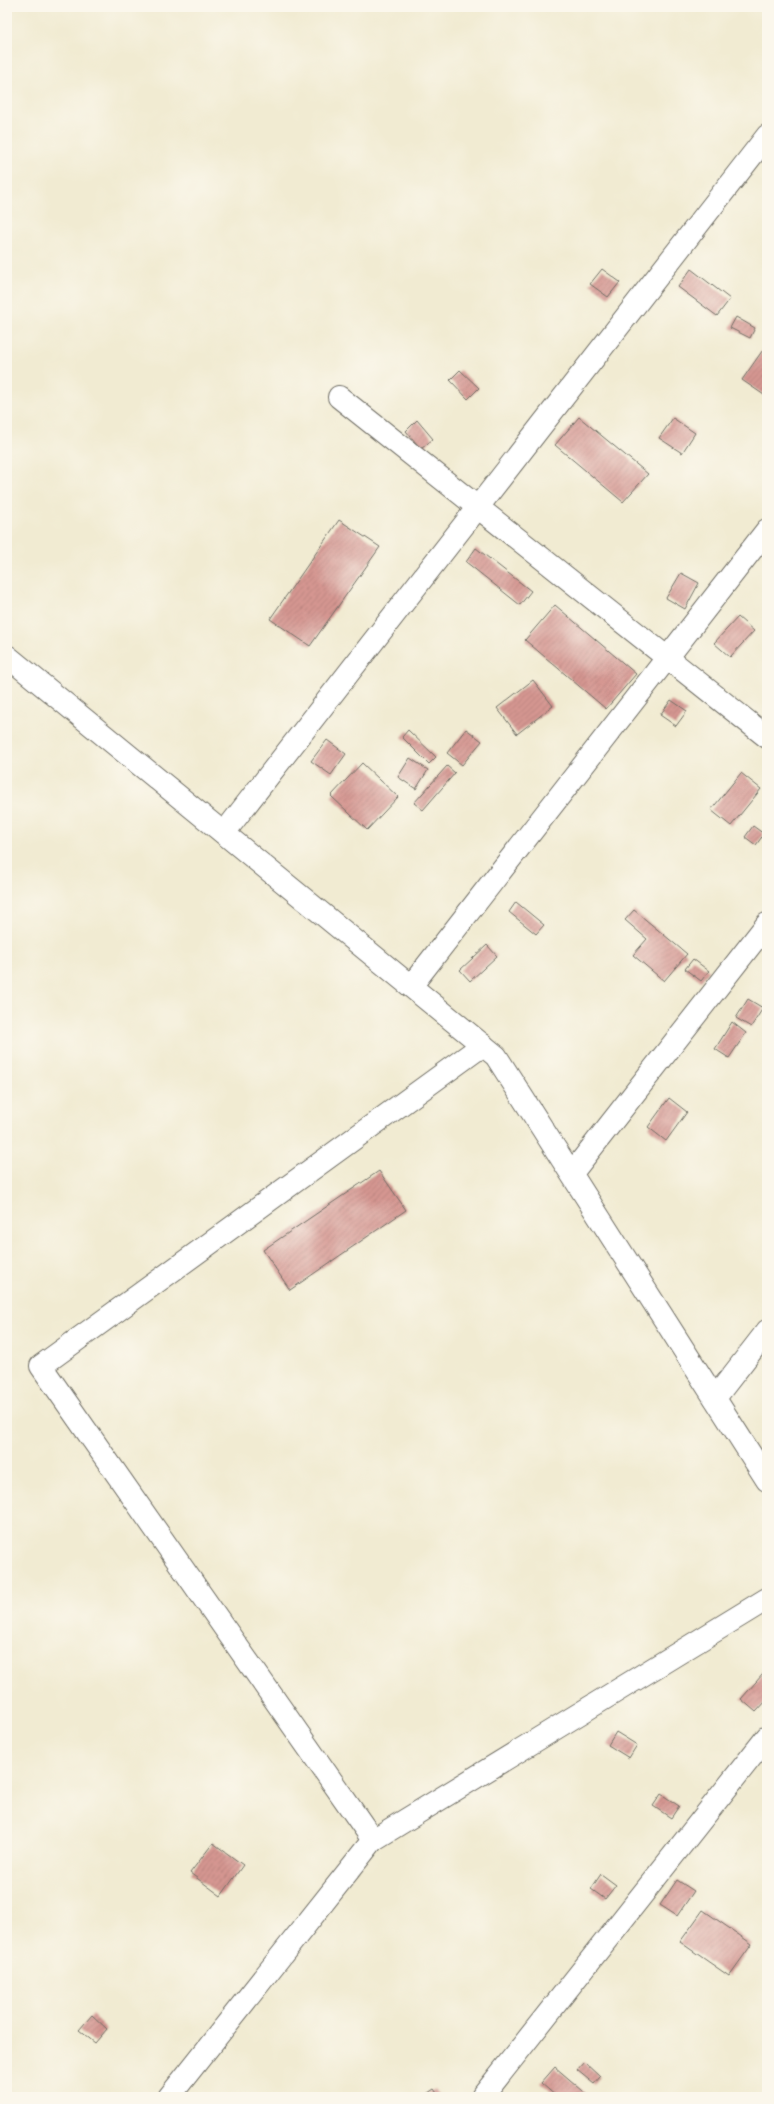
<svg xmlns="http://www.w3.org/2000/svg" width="774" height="2104" viewBox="0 0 774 2104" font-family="'Gentium Book Plus',serif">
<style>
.building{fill:url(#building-hatch)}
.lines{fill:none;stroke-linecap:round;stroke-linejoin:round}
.minor-casing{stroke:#706e65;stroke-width:24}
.minor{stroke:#fff;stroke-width:22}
</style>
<defs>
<pattern id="building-hatch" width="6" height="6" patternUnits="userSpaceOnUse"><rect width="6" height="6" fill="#d59691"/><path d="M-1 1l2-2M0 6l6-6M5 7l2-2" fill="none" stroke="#ad7b77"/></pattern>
</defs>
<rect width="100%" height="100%" fill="#fbf7ec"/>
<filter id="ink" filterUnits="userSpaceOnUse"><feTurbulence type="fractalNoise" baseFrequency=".025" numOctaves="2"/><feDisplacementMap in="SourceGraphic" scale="8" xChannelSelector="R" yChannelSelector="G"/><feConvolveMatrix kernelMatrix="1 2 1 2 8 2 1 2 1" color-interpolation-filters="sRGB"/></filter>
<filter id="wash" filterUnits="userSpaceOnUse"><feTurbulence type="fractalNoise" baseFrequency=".012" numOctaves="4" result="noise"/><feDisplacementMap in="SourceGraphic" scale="16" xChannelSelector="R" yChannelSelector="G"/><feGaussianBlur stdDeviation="0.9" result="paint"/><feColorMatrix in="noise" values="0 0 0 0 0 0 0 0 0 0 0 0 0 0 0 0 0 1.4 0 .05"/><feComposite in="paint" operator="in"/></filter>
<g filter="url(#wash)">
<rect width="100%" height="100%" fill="#f1ebd2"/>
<g id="blocks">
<!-- building -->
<g class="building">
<polygon points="602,269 620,282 608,297 590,284"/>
<polygon points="691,269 730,299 717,316 678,287"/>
<polygon points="736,317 755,328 750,338 730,328"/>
<polygon points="767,344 767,397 742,380"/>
<polygon points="460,370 479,388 468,399 450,380"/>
<polygon points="579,417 648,474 623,502 555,445"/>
<polygon points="673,418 695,433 682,453 659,438"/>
<polygon points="417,420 433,439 421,449 406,431"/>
<polygon points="339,520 380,547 310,646 270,619"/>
<polygon points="476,548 531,591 520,605 466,562"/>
<polygon points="681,573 699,583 685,609 666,598"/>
<polygon points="555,605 636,674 606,709 525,640"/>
<polygon points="738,617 754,631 730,657 714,643"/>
<polygon points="533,680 553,706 517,734 497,708"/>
<polygon points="671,700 687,711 676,726 660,715"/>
<polygon points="466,729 482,741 462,765 447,753"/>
<polygon points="408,730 436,757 429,764 402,737"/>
<polygon points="327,740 346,754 331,775 311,761"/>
<polygon points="410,758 428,770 416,789 398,777"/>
<polygon points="362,763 398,797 367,830 331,796"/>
<polygon points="447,766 455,773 423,810 414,803"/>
<polygon points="741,773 761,789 731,826 711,810"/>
<polygon points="753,826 764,834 756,845 745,837"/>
<polygon points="516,902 544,925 536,934 509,912"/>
<polygon points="634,910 687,954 664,981 633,955 647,939 625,920"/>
<polygon points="487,945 497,956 470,981 460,970"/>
<polygon points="693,959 709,971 701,981 685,969"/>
<polygon points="748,999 763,1008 751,1027 736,1018"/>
<polygon points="732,1022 746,1033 729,1058 715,1049"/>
<polygon points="669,1098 687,1112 666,1141 648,1127"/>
<polygon points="379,1171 406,1210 290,1290 263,1250"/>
<polygon points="763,1674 767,1678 767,1700 756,1712 741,1699"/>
<polygon points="616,1732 637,1745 629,1758 608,1745"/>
<polygon points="661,1794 679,1806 671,1818 653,1806"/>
<polygon points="213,1843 243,1865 221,1896 190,1873"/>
<polygon points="601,1874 616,1885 605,1899 591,1889"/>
<polygon points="677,1880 694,1891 677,1916 660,1905"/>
<polygon points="703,1910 752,1944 729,1976 680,1942"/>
<polygon points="92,2015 107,2029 95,2043 79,2030"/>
<polygon points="584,2062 600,2077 594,2084 577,2070"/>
<polygon points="555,2067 590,2097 557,2097 541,2083"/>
<polygon points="434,2089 440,2097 422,2097"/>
</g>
</g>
</g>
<g filter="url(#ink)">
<use href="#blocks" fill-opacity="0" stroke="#706e65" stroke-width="1"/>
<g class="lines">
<defs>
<g id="minor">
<polyline points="339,397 767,737"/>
<polyline points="7,656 496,1056 767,1480"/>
<polyline points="224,833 767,136"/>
<polyline points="411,986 767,530"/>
<polyline points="572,1173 767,924"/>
<polyline points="715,1398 767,1331"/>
<polyline points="373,1840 41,1366 483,1045"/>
<polyline points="169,2097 373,1840 767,1599"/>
<polyline points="482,2097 767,1737"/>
</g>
</defs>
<!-- minor casing -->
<use href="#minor" class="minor-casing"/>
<!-- minor -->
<use href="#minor" class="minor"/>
</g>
</g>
<!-- margin -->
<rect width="774" height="2104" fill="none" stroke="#fbf7ec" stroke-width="24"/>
</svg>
